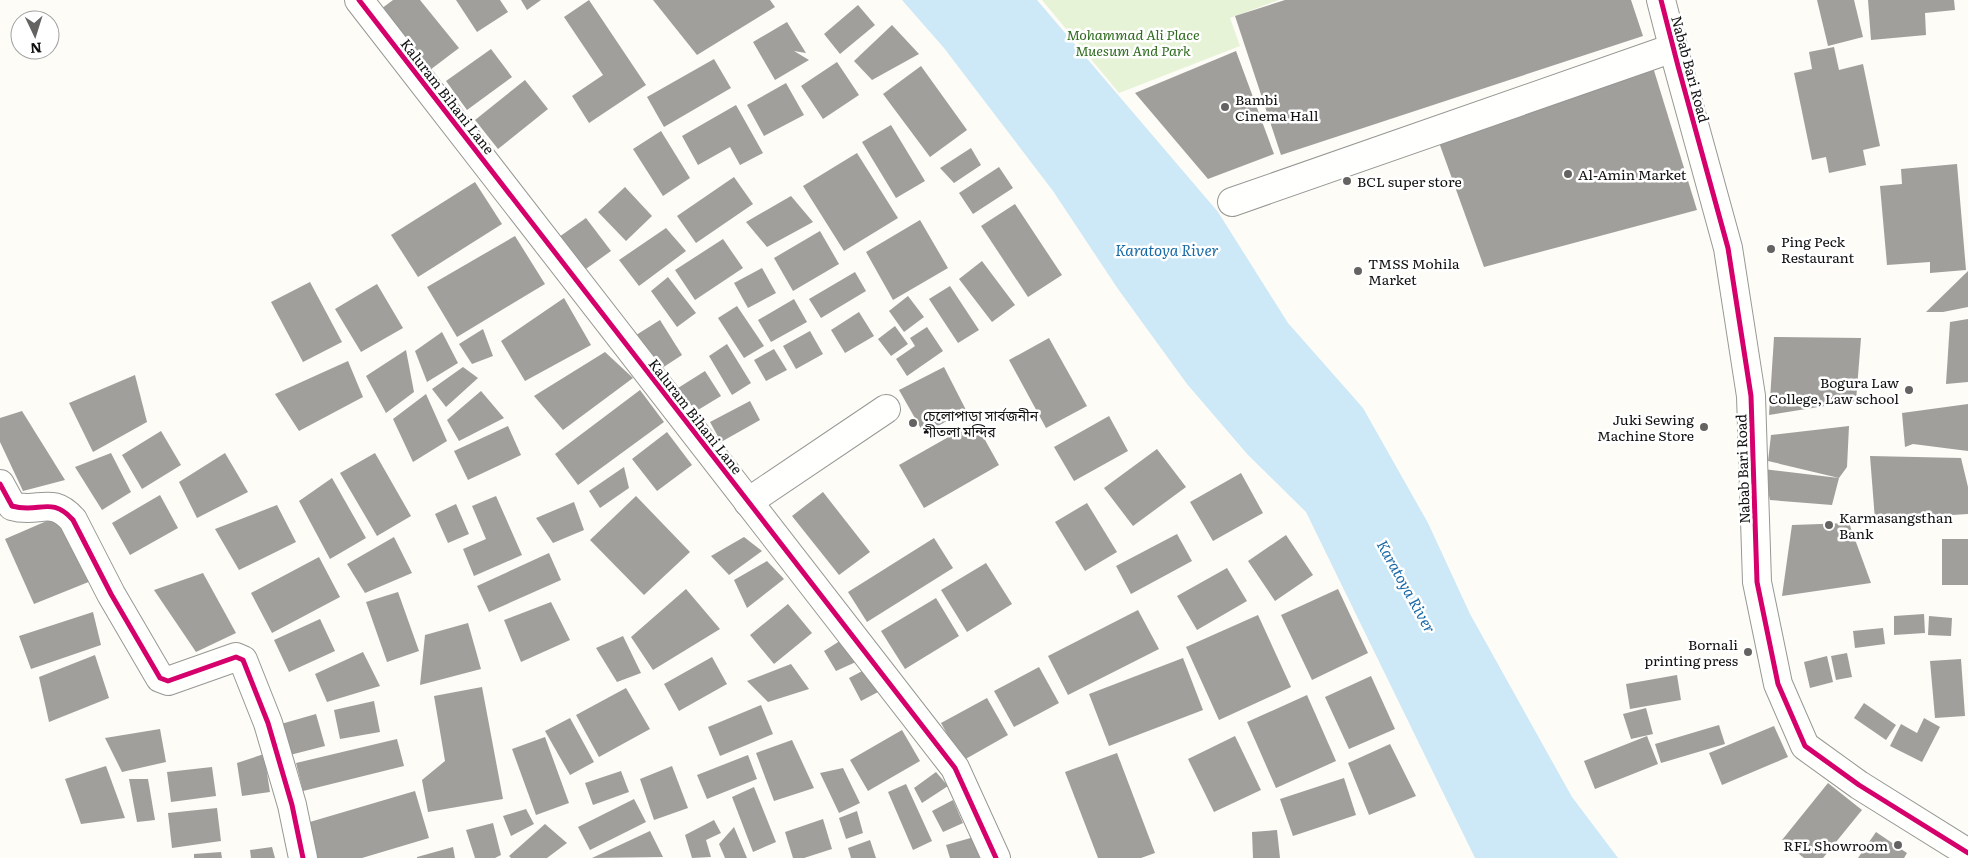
<svg xmlns="http://www.w3.org/2000/svg" width="1968" height="858" viewBox="0 0 1968 858" font-family="Literata,'Noto Sans Bengali',serif">
<style>
.green{fill:#e7f3d7}
.water{fill:#cde8f7}
.building{fill:#a19f9c}
.lines{fill:none;stroke-linecap:round;stroke-linejoin:round}
.minor-casing{stroke:#979795;stroke-width:30}
.tertiary-casing{stroke:#979795;stroke-width:30}
.minor{stroke:#fffffe;stroke-width:28}
.tertiary{stroke:#fffffe;stroke-width:28}
.cycleway-casing{stroke:#fff;stroke-width:8}
.cycleway{stroke:#d6006c;stroke-width:5}
.poi-dot{fill:#646362;stroke:#fff;stroke-width:2}
.labels{text-anchor:middle;dominant-baseline:central;stroke-width:5;stroke-linejoin:round;paint-order:stroke}
.park-label{font-size:14px;font-style:italic;fill:#2f6b1f;stroke:#fff}
.street-label{font-size:14px;fill:#111;stroke:#fff}
.poi-label{font-size:14px;fill:#111;stroke:#fff;text-anchor:start}
.water-label{font-size:15px;font-style:italic;fill:#1768a6;stroke:#fff}
</style>
<rect width="100%" height="100%" fill="#fdfcf7"/>
<!-- green -->
<polygon class="green" points="1042,0 1279,0 1230,18 1240,46 1119,93"/>
<!-- water -->
<polygon class="water" points="902,0 1037,0 1218,212 1288,323 1363,408 1428,523 1470,614 1572,797 1618,858 1475,858 1306,512 1248,455 1187,384 1118,289 1053,191 944,48"/>
<!-- building -->
<g class="building">
<polygon points="393,0 420,0 459,48 430,70 381,9"/>
<polygon points="456,0 500,0 508,12 477,32"/>
<polygon points="521,0 541,0 527,10"/>
<polygon points="589,0 646,85 589,123 572,96 603,75 564,17"/>
<polygon points="653,0 770,0 775,7 697,55"/>
<polygon points="1285,0 1631,0 1643,36 1281,155 1235,16"/>
<polygon points="1817,0 1854,0 1863,37 1828,46"/>
<polygon points="1868,0 1954,0 1955,10 1925,13 1926,35 1871,40"/>
<polygon points="858,5 875,25 840,54 824,34"/>
<polygon points="787,22 806,53 794,51 809,60 775,80 753,42"/>
<polygon points="892,25 919,54 872,80 854,61"/>
<polygon points="1834,47 1839,70 1863,64 1880,146 1863,150 1866,165 1829,173 1826,157 1812,160 1794,73 1812,69 1809,52"/>
<polygon points="491,49 512,77 467,110 446,81"/>
<polygon points="1236,51 1274,154 1208,179 1135,93"/>
<polygon points="714,59 731,88 664,127 647,97"/>
<polygon points="837,62 859,95 823,119 801,86"/>
<polygon points="1652,64 1697,210 1484,267 1437,137"/>
<polygon points="921,66 967,130 930,157 883,94"/>
<polygon points="525,80 548,109 498,149 475,120"/>
<polygon points="786,83 804,115 764,136 747,105"/>
<polygon points="736,105 763,153 740,165 730,147 698,165 682,136"/>
<polygon points="891,125 925,181 896,198 862,142"/>
<polygon points="661,131 690,178 663,196 633,149"/>
<polygon points="971,148 981,165 954,183 940,168"/>
<polygon points="857,153 898,218 844,251 803,186"/>
<polygon points="1957,164 1966,270 1930,273 1930,262 1887,265 1880,186 1902,184 1901,169"/>
<polygon points="999,167 1013,188 973,214 959,193"/>
<polygon points="734,177 753,204 696,243 677,216"/>
<polygon points="475,182 502,224 418,277 391,235"/>
<polygon points="625,187 652,216 626,241 598,212"/>
<polygon points="791,196 813,222 767,247 746,222"/>
<polygon points="1015,204 1062,275 1028,297 981,226"/>
<polygon points="586,218 611,251 583,271 559,237"/>
<polygon points="920,220 948,268 893,300 866,252"/>
<polygon points="666,228 686,251 639,286 619,260"/>
<polygon points="820,231 839,264 793,291 774,258"/>
<polygon points="515,236 545,284 457,337 427,287"/>
<polygon points="723,239 743,268 695,300 675,270"/>
<polygon points="982,261 1015,305 992,322 959,279"/>
<polygon points="762,268 776,293 748,308 734,283"/>
<polygon points="1968,271 1968,307 1943,312 1926,312"/>
<polygon points="855,272 866,291 821,318 809,299"/>
<polygon points="668,277 696,313 677,327 651,291"/>
<polygon points="310,282 342,342 303,362 271,302"/>
<polygon points="377,284 403,328 361,352 335,309"/>
<polygon points="950,286 979,330 958,343 929,299"/>
<polygon points="908,296 924,317 904,332 889,311"/>
<polygon points="564,298 591,345 525,381 501,341"/>
<polygon points="794,299 807,322 771,342 758,320"/>
<polygon points="737,306 764,346 744,358 718,318"/>
<polygon points="859,312 874,336 845,353 831,330"/>
<polygon points="1968,319 1968,382 1946,384 1950,322"/>
<polygon points="660,320 682,355 656,372 633,337"/>
<polygon points="895,326 908,344 891,356 878,339"/>
<polygon points="927,327 943,351 907,376 896,359 915,346 910,338"/>
<polygon points="483,329 493,356 472,364 459,344"/>
<polygon points="810,331 823,354 796,369 783,346"/>
<polygon points="442,332 458,363 427,382 415,351"/>
<polygon points="1774,337 1861,338 1856,401 1769,415"/>
<polygon points="1049,338 1087,406 1046,428 1009,360"/>
<polygon points="727,344 751,383 732,395 709,356"/>
<polygon points="774,349 787,370 766,381 754,360"/>
<polygon points="406,350 414,392 386,413 366,376"/>
<polygon points="605,352 633,378 563,430 534,396"/>
<polygon points="348,361 363,397 299,431 275,394"/>
<polygon points="463,367 478,378 446,407 432,389"/>
<polygon points="944,367 966,410 924,434 899,390"/>
<polygon points="705,371 721,396 693,413 678,388"/>
<polygon points="135,375 147,422 93,452 69,403"/>
<polygon points="640,390 664,422 578,485 555,454"/>
<polygon points="481,391 504,418 459,441 447,420"/>
<polygon points="426,394 447,441 413,462 393,419"/>
<polygon points="750,401 760,420 721,442 710,422"/>
<polygon points="1968,404 1968,451 1913,444 1905,447 1902,413"/>
<polygon points="22,411 65,480 23,491 0,442 0,418"/>
<polygon points="1109,416 1128,451 1074,481 1054,447"/>
<polygon points="975,422 999,465 924,508 899,465"/>
<polygon points="508,426 521,455 468,480 454,451"/>
<polygon points="1849,426 1847,467 1839,478 1832,505 1770,500 1763,469 1839,478 1768,461 1771,435"/>
<polygon points="161,431 181,465 142,489 122,455"/>
<polygon points="667,432 692,465 657,491 632,459"/>
<polygon points="1157,449 1186,487 1133,526 1104,488"/>
<polygon points="111,453 131,492 102,510 75,467"/>
<polygon points="225,453 248,492 197,518 179,482"/>
<polygon points="375,453 411,516 377,536 340,473"/>
<polygon points="1870,456 1961,458 1968,487 1968,514 1875,520"/>
<polygon points="624,467 629,488 600,508 589,491"/>
<polygon points="1241,473 1263,513 1213,541 1190,502"/>
<polygon points="332,478 366,538 330,559 299,501"/>
<polygon points="823,492 870,552 839,575 792,516"/>
<polygon points="160,495 178,528 130,555 112,523"/>
<polygon points="496,496 522,555 474,576 463,549 486,539 472,506"/>
<polygon points="636,496 690,552 644,595 590,540"/>
<polygon points="574,502 584,530 553,543 536,518"/>
<polygon points="1087,503 1117,552 1085,571 1055,522"/>
<polygon points="456,504 469,534 448,543 435,514"/>
<polygon points="277,505 296,542 239,570 215,529"/>
<polygon points="56,517 91,581 34,604 5,539"/>
<polygon points="1849,523 1871,583 1782,596 1792,525"/>
<polygon points="1177,534 1192,561 1131,594 1116,566"/>
<polygon points="1286,535 1313,575 1275,601 1248,561"/>
<polygon points="394,537 412,573 365,593 347,564"/>
<polygon points="744,537 762,551 729,575 711,556"/>
<polygon points="934,538 953,568 867,622 848,592"/>
<rect x="1942" y="539" width="26" height="46"/>
<polygon points="549,553 561,580 489,612 477,586"/>
<polygon points="319,557 340,597 272,633 251,593"/>
<polygon points="767,561 784,579 747,608 734,580"/>
<polygon points="986,563 1012,604 967,632 941,590"/>
<polygon points="1227,568 1247,601 1197,630 1177,596"/>
<polygon points="203,573 236,633 196,652 154,590"/>
<polygon points="686,589 720,629 653,670 631,637"/>
<polygon points="1338,589 1368,653 1312,680 1281,615"/>
<polygon points="398,592 419,651 387,662 366,602"/>
<polygon points="936,598 959,636 905,669 881,631"/>
<polygon points="551,602 570,640 521,662 504,620"/>
<polygon points="788,604 812,633 774,664 750,635"/>
<polygon points="1138,610 1159,649 1068,695 1048,656"/>
<polygon points="93,612 101,645 31,669 19,636"/>
<polygon points="1924,614 1925,633 1894,635 1894,616"/>
<polygon points="1258,615 1291,687 1219,720 1186,647"/>
<polygon points="1929,616 1952,618 1951,636 1928,635"/>
<polygon points="320,619 335,651 289,672 274,640"/>
<polygon points="468,623 481,669 420,685 425,635"/>
<polygon points="1883,628 1885,644 1855,648 1853,631"/>
<polygon points="623,636 641,673 617,682 596,648"/>
<polygon points="846,637 858,661 836,671 824,651"/>
<polygon points="363,652 380,686 327,702 315,674"/>
<polygon points="1847,653 1852,677 1836,680 1831,656"/>
<polygon points="95,655 109,698 49,722 39,677"/>
<polygon points="1827,656 1833,682 1810,688 1804,662"/>
<polygon points="712,657 727,684 679,711 664,684"/>
<polygon points="1183,658 1203,710 1109,746 1089,694"/>
<polygon points="1961,659 1965,716 1935,718 1930,661"/>
<polygon points="791,664 809,689 768,702 747,681"/>
<polygon points="1039,667 1059,703 1014,727 994,691"/>
<polygon points="868,668 880,691 861,701 849,678"/>
<polygon points="1677,675 1681,700 1630,709 1626,684"/>
<polygon points="1371,676 1395,729 1349,749 1325,697"/>
<polygon points="482,687 503,799 428,812 422,780 445,761 434,696"/>
<polygon points="626,688 650,729 599,757 576,715"/>
<polygon points="1307,695 1336,761 1276,788 1247,722"/>
<polygon points="987,698 1008,735 962,761 941,723"/>
<polygon points="374,701 380,732 340,739 334,710"/>
<polygon points="1864,703 1896,725 1886,740 1854,718"/>
<polygon points="761,705 773,734 720,756 708,727"/>
<polygon points="1646,708 1653,734 1631,739 1623,714"/>
<polygon points="316,714 325,746 290,755 281,724"/>
<polygon points="570,718 594,762 570,775 545,731"/>
<polygon points="1924,718 1940,727 1922,762 1890,746 1901,724 1917,733"/>
<polygon points="1719,725 1725,744 1661,763 1655,744"/>
<polygon points="1774,726 1788,757 1722,785 1709,753"/>
<polygon points="160,729 166,762 122,772 105,738"/>
<polygon points="902,730 920,761 868,791 850,760"/>
<polygon points="1235,736 1261,790 1214,812 1188,759"/>
<polygon points="1647,736 1658,764 1595,789 1584,761"/>
<polygon points="545,737 569,803 536,815 512,749"/>
<polygon points="397,739 404,766 303,791 296,763"/>
<polygon points="792,740 814,788 774,801 756,753"/>
<polygon points="1390,744 1416,796 1369,815 1348,763"/>
<polygon points="1117,753 1155,853 1141,858 1098,858 1065,772"/>
<polygon points="264,754 270,792 242,796 237,763"/>
<polygon points="748,755 757,779 707,799 697,775"/>
<polygon points="106,766 125,818 81,824 65,779"/>
<polygon points="672,766 688,808 654,820 640,779"/>
<polygon points="212,767 216,796 171,802 167,772"/>
<polygon points="843,768 860,803 839,813 820,773"/>
<polygon points="621,771 629,792 593,805 585,783"/>
<polygon points="936,772 948,786 922,803 914,788"/>
<polygon points="1344,778 1356,815 1293,836 1280,799"/>
<polygon points="129,779 148,779 155,820 137,822"/>
<polygon points="1828,783 1862,810 1823,858 1804,858 1782,840"/>
<polygon points="906,784 932,841 913,850 888,792"/>
<polygon points="754,787 776,842 753,852 732,797"/>
<polygon points="415,791 429,838 362,858 313,858 303,824"/>
<polygon points="634,799 646,822 590,850 578,827"/>
<polygon points="953,800 963,823 943,832 932,811"/>
<polygon points="217,808 221,841 172,848 168,813"/>
<polygon points="526,809 534,824 511,836 503,816"/>
<polygon points="857,811 863,833 846,839 839,818"/>
<polygon points="823,819 832,849 804,858 793,858 785,832"/>
<polygon points="714,820 721,833 706,840 711,857 692,858 685,835"/>
<polygon points="493,823 501,855 495,858 475,858 466,830"/>
<polygon points="545,824 567,843 547,858 511,858 509,856"/>
<polygon points="734,827 747,858 725,858 719,844"/>
<polygon points="1277,830 1280,858 1253,858 1252,832"/>
<polygon points="650,831 663,857 592,858"/>
<polygon points="1876,832 1907,853 1904,858 1858,858"/>
<polygon points="974,837 980,858 950,858 946,845"/>
<polygon points="870,840 876,858 851,858 848,848"/>
<polygon points="272,847 275,858 251,858 250,850"/>
<polygon points="453,847 455,858 417,858 417,857"/>
<polygon points="221,852 222,858 194,858 194,854"/>
</g>
<g class="lines">
<defs>
<g id="minor">
<polyline points="359,0 955,768 996,858"/>
<polyline points="1232,202 1673,48"/>
<path d="M0,484L12,506C39,514 51,495 73,520L111,594L160,678L168,681L236,657L243,660L268,723L292,805L303,858"/>
<polyline points="748,502 886,409"/>
</g>
<polyline id="tertiary" points="1661,0 1678,66 1728,248 1751,396 1757,582 1778,684 1805,746 1859,785 1968,853"/>
</defs>
<!-- minor casing -->
<use href="#minor" class="minor-casing"/>
<!-- tertiary casing -->
<use href="#tertiary" class="tertiary-casing"/>
<!-- minor -->
<use href="#minor" class="minor"/>
<!-- tertiary -->
<use href="#tertiary" class="tertiary"/>
<defs>
<g id="cycleway">
<polyline points="359,0 955,768 996,858"/>
<polyline points="1661,0 1678,66 1728,248 1751,396 1757,582 1778,684 1805,746 1859,785 1968,853"/>
<path d="M0,484L12,506C39,514 51,495 73,520L111,594L160,678L168,681L236,657L243,660L268,723L292,805L303,858"/>
</g>
</defs>
<!-- cycleway casing -->
<use href="#cycleway" class="cycleway-casing"/>
<!-- cycleway -->
<use href="#cycleway" class="cycleway"/>
</g>
<!-- markers -->
<g class="poi-dot">
<circle cx="1225" cy="107" r="5"/>
<circle cx="1568" cy="174" r="5"/>
<circle cx="1347" cy="181" r="5"/>
<circle cx="1771" cy="249" r="5"/>
<circle cx="1358" cy="271" r="5"/>
<circle cx="1909" cy="390" r="5"/>
<circle cx="913" cy="423" r="5"/>
<circle cx="1704" cy="427" r="5"/>
<circle cx="1829" cy="525" r="5"/>
<circle cx="1748" cy="652" r="5"/>
<circle cx="1898" cy="845" r="5"/>
</g>
<g class="labels">
<!-- park labels -->
<g class="park-label">
<text x="1133" y="34">Mohammad Ali Place<tspan x="1133" dy="16">Muesum And Park</tspan></text>
</g>
<!-- street labels -->
<g class="street-label">
<text transform="translate(1691 69) rotate(75)">Nabab Bari Road</text>
<text transform="translate(448 96) rotate(52)">Kaluram Bihani Lane</text>
<text transform="translate(696 416) rotate(52)">Kaluram Bihani Lane</text>
<text transform="translate(1742 469) rotate(-92)">Nabab Bari Road</text>
</g>
<!-- poi labels -->
<g class="poi-label">
<text x="1235" y="99">Bambi<tspan x="1235" dy="16">Cinema Hall</tspan></text>
<text x="1578" y="174">Al-Amin Market</text>
<text x="1357" y="181">BCL super store</text>
<text x="1781" y="241">Ping Peck<tspan x="1781" dy="16">Restaurant</tspan></text>
<text x="1368" y="263">TMSS Mohila<tspan x="1368" dy="16">Market</tspan></text>
<text x="1899" y="382" text-anchor="end">Bogura Law<tspan x="1899" dy="16">College, Law school</tspan></text>
<text x="923" y="415">চেলোপাড়া সার্বজনীন<tspan x="923" dy="16">শীতলা মন্দির</tspan></text>
<text x="1694" y="419" text-anchor="end">Juki Sewing<tspan x="1694" dy="16">Machine Store</tspan></text>
<text x="1839" y="517">Karmasangsthan<tspan x="1839" dy="16">Bank</tspan></text>
<text x="1738" y="644" text-anchor="end">Bornali<tspan x="1738" dy="16">printing press</tspan></text>
<text x="1888" y="845" text-anchor="end">RFL Showroom</text>
</g>
<!-- water labels -->
<g class="water-label">
<text x="1167" y="249">Karatoya River</text>
<text transform="translate(1407 586) rotate(61)">Karatoya River</text>
</g>
</g>
<!-- north arrow -->
<g transform="translate(35 35) rotate(176)"><circle r="24" fill="#ffffff" stroke="#a0a0a0"/>
<path d="M0-4L9 19L0 12L-9 19Z" fill="#646362"/>
<text y="-8" font-size="14" font-weight="bold" text-anchor="middle" fill="#111111">N</text>
</g>
</svg>
